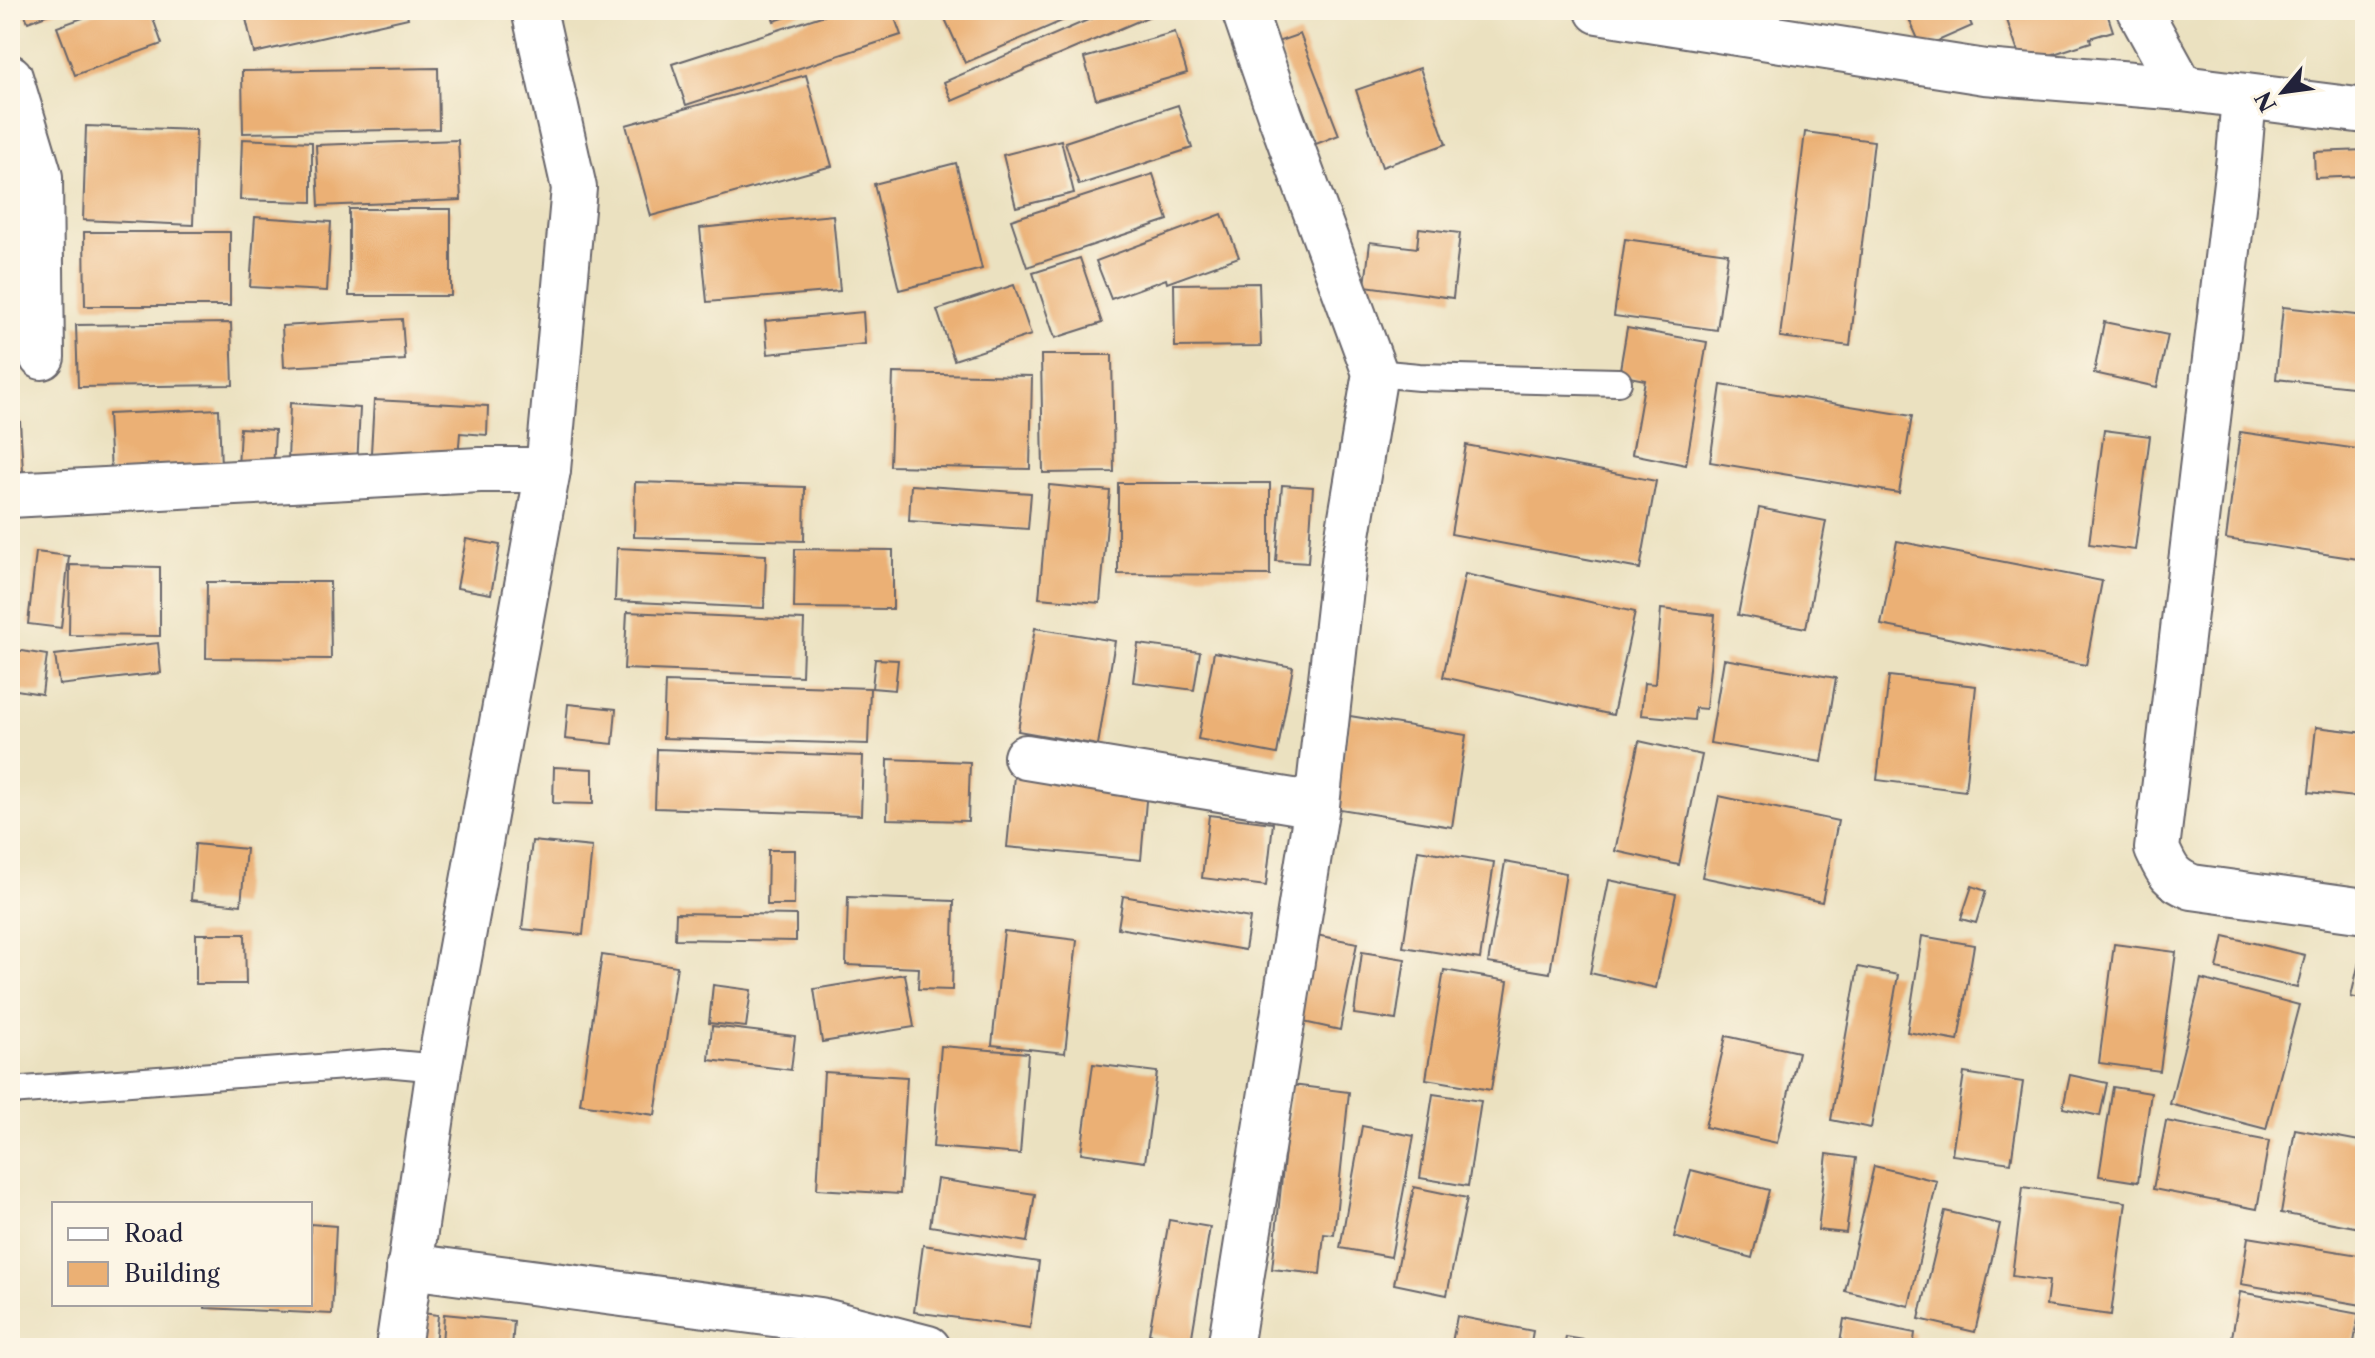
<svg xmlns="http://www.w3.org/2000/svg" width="2375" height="1358" viewBox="0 0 2375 1358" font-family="'Libre Caslon Text',serif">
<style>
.building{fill:#ebb074}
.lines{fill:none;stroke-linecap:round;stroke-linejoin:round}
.service-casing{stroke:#68656a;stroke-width:30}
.minor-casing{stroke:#68656a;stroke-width:48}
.service{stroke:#fff;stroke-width:26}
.minor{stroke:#fff;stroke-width:44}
</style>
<rect width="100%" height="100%" fill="#fcf5e5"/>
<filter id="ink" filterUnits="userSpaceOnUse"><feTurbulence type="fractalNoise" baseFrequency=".0125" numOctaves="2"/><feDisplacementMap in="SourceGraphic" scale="16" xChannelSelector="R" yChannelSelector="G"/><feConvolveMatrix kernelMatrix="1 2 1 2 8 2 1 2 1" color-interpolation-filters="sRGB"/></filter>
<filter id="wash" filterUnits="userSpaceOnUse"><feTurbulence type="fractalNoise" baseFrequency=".006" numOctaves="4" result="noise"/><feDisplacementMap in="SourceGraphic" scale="32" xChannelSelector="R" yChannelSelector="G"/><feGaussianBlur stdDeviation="1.8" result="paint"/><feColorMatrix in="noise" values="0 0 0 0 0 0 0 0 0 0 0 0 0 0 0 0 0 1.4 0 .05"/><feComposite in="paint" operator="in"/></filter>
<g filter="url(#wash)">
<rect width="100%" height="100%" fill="#ebe1c0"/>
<g id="blocks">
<!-- building -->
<g class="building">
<polygon points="23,10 59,10 28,22"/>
<polygon points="105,10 150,10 162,44 75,75 57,27"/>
<polygon points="244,10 406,10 408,18 254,53"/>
<polygon points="770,10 806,10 806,11 774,21"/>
<polygon points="840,10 892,10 901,35 686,105 672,64"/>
<polygon points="941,10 1087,10 965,63"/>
<polygon points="1111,10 1164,10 952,101 944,82"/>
<polygon points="1905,10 1965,10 1972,26 1922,48"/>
<polygon points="2036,10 2106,10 2113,31 2090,38 2091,42 2022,64 2007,20"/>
<polygon points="1175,32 1187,73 1096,99 1084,58"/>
<polygon points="1300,34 1339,135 1316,144 1277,42"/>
<polygon points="438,68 439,129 243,133 242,71"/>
<polygon points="1420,68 1446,144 1382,167 1356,90"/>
<polygon points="806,75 832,166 651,216 626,125"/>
<polygon points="1178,105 1192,148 1079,185 1065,142"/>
<polygon points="86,126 196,130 193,225 83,220"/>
<polygon points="1805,132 1874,141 1850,346 1780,337"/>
<polygon points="242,139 312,142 312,202 240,200"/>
<polygon points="458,140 461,200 319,206 316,145"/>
<polygon points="1061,140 1074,193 1016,207 1003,155"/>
<polygon points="2365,150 2365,176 2315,178 2314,152"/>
<polygon points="956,163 982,269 899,290 874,184"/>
<polygon points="1153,174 1168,220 1027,267 1011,220"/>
<rect x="349" y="209" width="102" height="87"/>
<polygon points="1222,214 1239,257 1167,283 1166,279 1111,299 1096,261"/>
<polygon points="833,215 840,291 707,302 700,228"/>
<polygon points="255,217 331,222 327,291 250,287"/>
<polygon points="1419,228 1460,233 1453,298 1365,286 1370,242 1417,248"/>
<polygon points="84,232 230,232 230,306 85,306"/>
<polygon points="1625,239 1728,253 1717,330 1614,316"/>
<polygon points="1080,258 1102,323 1055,338 1033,273"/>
<polygon points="1259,283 1261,346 1175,347 1174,284"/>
<polygon points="1014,285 1031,335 954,360 937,310"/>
<polygon points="2283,307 2365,316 2365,349 2361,388 2276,379"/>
<polygon points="863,312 865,344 768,354 765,321"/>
<polygon points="402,319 405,360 284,367 282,326"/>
<polygon points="2104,322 2168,335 2157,387 2094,373"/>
<polygon points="231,323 233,385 78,387 76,325"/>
<polygon points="1627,328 1707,342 1686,465 1632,454 1645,380 1619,375"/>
<polygon points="1041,355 1112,355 1114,472 1043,473"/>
<polygon points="893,373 1032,376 1030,469 890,466"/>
<polygon points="1721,385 1912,416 1899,493 1710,462"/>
<polygon points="374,400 488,406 487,435 460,433 458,458 371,453"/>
<polygon points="290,403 360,408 357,466 288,462"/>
<polygon points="219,409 221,468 111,473 108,414"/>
<polygon points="20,421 24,487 10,487 10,422"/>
<polygon points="240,428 275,430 273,471 238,469"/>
<polygon points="2104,430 2150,436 2135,550 2089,544"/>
<polygon points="2240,432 2365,450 2365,560 2226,539"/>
<polygon points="1466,445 1656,481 1640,569 1451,534"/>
<polygon points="635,482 805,487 804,541 634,537"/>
<polygon points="1118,483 1270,483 1270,575 1118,574"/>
<polygon points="911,485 1031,493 1028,529 909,521"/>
<polygon points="1049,485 1110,491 1100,603 1039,598"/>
<polygon points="1282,485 1313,487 1308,563 1276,561"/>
<polygon points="1759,508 1826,521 1806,628 1738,615"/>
<polygon points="466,539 500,545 491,594 457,588"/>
<polygon points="1897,541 2102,581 2086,665 1881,625"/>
<polygon points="617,548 766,555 764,608 615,601"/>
<polygon points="795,549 893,550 893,609 794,608"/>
<polygon points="36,552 69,556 61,628 28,624"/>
<polygon points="70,565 160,567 160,636 69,635"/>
<polygon points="1465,574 1635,612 1613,715 1443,677"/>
<polygon points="207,582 330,582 331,659 206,658"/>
<polygon points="1661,609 1715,615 1706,709 1695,708 1694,720 1641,715 1644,683 1655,684"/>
<polygon points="627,612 804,620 802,676 624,669"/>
<polygon points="1035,628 1115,641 1098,745 1018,731"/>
<polygon points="158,643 161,673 59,685 55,655"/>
<polygon points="1138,644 1200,652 1194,690 1133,682"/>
<polygon points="10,649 47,655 42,694 10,689"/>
<polygon points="1214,652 1293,667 1277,754 1198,739"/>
<polygon points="875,659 898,660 895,690 872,688"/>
<polygon points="1724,659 1836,678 1822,762 1710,743"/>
<polygon points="1889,676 1976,686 1965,791 1877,780"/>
<polygon points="665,682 870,688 868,744 663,738"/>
<polygon points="568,704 616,709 613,744 565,739"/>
<polygon points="1350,716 1466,735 1452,827 1334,808"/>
<polygon points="2316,727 2365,733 2365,798 2309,792"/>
<polygon points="1639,741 1702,755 1679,865 1615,851"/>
<polygon points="657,749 863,756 861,815 655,808"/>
<polygon points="888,759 970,762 968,821 887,819"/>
<polygon points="554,767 593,769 593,804 553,803"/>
<polygon points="1014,776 1147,789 1141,860 1007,847"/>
<polygon points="1719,796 1838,821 1822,902 1702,877"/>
<polygon points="1209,815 1273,823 1266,886 1202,878"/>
<polygon points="532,841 592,847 583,935 522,929"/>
<polygon points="195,844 246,849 241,905 191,900"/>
<polygon points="768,850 795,850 794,905 767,905"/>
<polygon points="1418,850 1494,862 1480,959 1403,947"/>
<polygon points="1505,862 1566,873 1550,973 1488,963"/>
<polygon points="1609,880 1676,894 1656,988 1590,973"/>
<polygon points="1972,886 1986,891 1976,923 1961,919"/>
<polygon points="1123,896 1250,918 1245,950 1118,928"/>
<polygon points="848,897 954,901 952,990 918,989 919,968 846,965"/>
<polygon points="676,913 796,915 796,941 675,939"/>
<polygon points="1004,931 1077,940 1065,1053 992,1045"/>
<polygon points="196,934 245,934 246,984 196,984"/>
<polygon points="1316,935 1357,943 1340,1030 1299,1021"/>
<polygon points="1922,936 1974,945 1958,1041 1907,1032"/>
<polygon points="2224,936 2305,955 2297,988 2217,969"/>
<polygon points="2114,944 2176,952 2160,1071 2099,1063"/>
<polygon points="1362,952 1405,959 1396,1020 1354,1014"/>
<polygon points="602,955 677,966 655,1115 580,1104"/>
<polygon points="2359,962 2365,963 2365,1000 2351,997"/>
<polygon points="1858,967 1898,975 1871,1128 1831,1120"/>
<polygon points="1444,970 1508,981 1491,1090 1426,1079"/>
<polygon points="905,974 914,1027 822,1042 814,989"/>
<polygon points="2201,979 2299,1005 2266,1129 2170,1104"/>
<polygon points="713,985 751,990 746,1027 709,1023"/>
<polygon points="712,1026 795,1036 791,1070 709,1060"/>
<polygon points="1726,1036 1798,1052 1777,1143 1705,1127"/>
<polygon points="941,1046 1028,1053 1020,1154 933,1147"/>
<polygon points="1093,1064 1157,1072 1145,1162 1081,1153"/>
<polygon points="824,1072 907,1077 900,1194 817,1189"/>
<polygon points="1964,1073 2023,1082 2011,1163 1952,1155"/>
<polygon points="2070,1075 2107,1083 2100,1116 2063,1108"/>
<polygon points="1292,1085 1349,1092 1334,1235 1324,1234 1320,1274 1272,1269"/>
<polygon points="2113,1087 2151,1093 2138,1182 2099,1176"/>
<polygon points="1433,1094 1481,1101 1468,1186 1420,1178"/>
<polygon points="2166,1121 2269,1141 2257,1209 2153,1189"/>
<polygon points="1362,1126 1414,1136 1391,1257 1340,1248"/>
<polygon points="2295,1129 2365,1142 2365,1229 2281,1213"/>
<polygon points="1827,1154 1856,1158 1846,1233 1818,1230"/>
<polygon points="1874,1166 1937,1181 1909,1306 1845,1291"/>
<polygon points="1691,1170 1769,1190 1752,1258 1674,1237"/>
<polygon points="937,1179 1035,1194 1027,1242 930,1226"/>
<polygon points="1414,1187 1467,1198 1447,1295 1394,1284"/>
<polygon points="2023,1187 2126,1202 2111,1315 2046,1306 2049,1281 2012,1276"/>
<polygon points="1945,1211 2000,1224 1975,1332 1919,1319"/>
<polygon points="1169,1220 1210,1227 1191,1342 1149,1334"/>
<polygon points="310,1224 336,1226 332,1314 205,1308 205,1304 310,1304"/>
<polygon points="2248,1237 2365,1256 2365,1285 2362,1305 2241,1284"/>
<polygon points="923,1245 1039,1262 1030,1328 914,1312"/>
<polygon points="2240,1292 2359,1314 2353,1348 2230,1348"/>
<polygon points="422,1313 438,1315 435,1344 418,1343"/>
<polygon points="444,1314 514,1321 512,1348 442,1345"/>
<polygon points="1457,1316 1533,1331 1530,1348 1451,1348"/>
<polygon points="1844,1319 1915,1333 1913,1348 1839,1348"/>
<polygon points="1566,1337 1620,1346 1620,1348 1564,1348"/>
</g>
</g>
</g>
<g filter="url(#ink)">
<use href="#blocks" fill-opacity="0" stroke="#68656a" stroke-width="2"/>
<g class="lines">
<defs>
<g id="service">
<polyline points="1375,373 1419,377 1618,382"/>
<polyline points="10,1091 385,1063 439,1068"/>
</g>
<g id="minor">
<polyline points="2139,10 2182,88"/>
<polyline points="1598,11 1985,72 2182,88 2365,111"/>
<polyline points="10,77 40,177 42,357"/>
<path d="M2244,96L2239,157L2157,849C2167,870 2169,878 2192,887L2365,911"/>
<polyline points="10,495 480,470 548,470"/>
<polyline points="1026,757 1317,805"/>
<polyline points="409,1266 820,1320 928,1348"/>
<polyline points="398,1348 439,1068 548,470 574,188 534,10"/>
<polyline points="1230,1348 1317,805 1345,553 1375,373 1280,115 1244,10"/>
</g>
</defs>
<!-- service casing -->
<use href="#service" class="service-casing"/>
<!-- minor casing -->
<use href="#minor" class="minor-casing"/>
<!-- service -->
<use href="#service" class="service"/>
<!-- minor -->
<use href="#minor" class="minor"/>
</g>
</g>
<!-- margin -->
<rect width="2375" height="1358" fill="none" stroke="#fcf5e5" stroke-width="40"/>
<!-- legend -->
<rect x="52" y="1202" width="260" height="104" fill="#fcf5e5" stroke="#a5a1a1" stroke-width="2"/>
<rect x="68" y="1228" width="40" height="12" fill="#ffffff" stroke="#a5a1a1" stroke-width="2"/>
<text x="124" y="1242" font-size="24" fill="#22223b">Road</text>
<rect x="68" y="1262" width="40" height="24" fill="#ebb074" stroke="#a5a1a1" stroke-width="2"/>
<text x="124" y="1282" font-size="24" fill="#22223b">Building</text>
<!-- north arrow -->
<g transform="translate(2283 92) rotate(241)" stroke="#fcf5e5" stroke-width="6" paint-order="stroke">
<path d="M0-6L14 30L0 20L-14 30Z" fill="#22223b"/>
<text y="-12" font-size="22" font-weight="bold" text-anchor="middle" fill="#22223b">N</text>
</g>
</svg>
